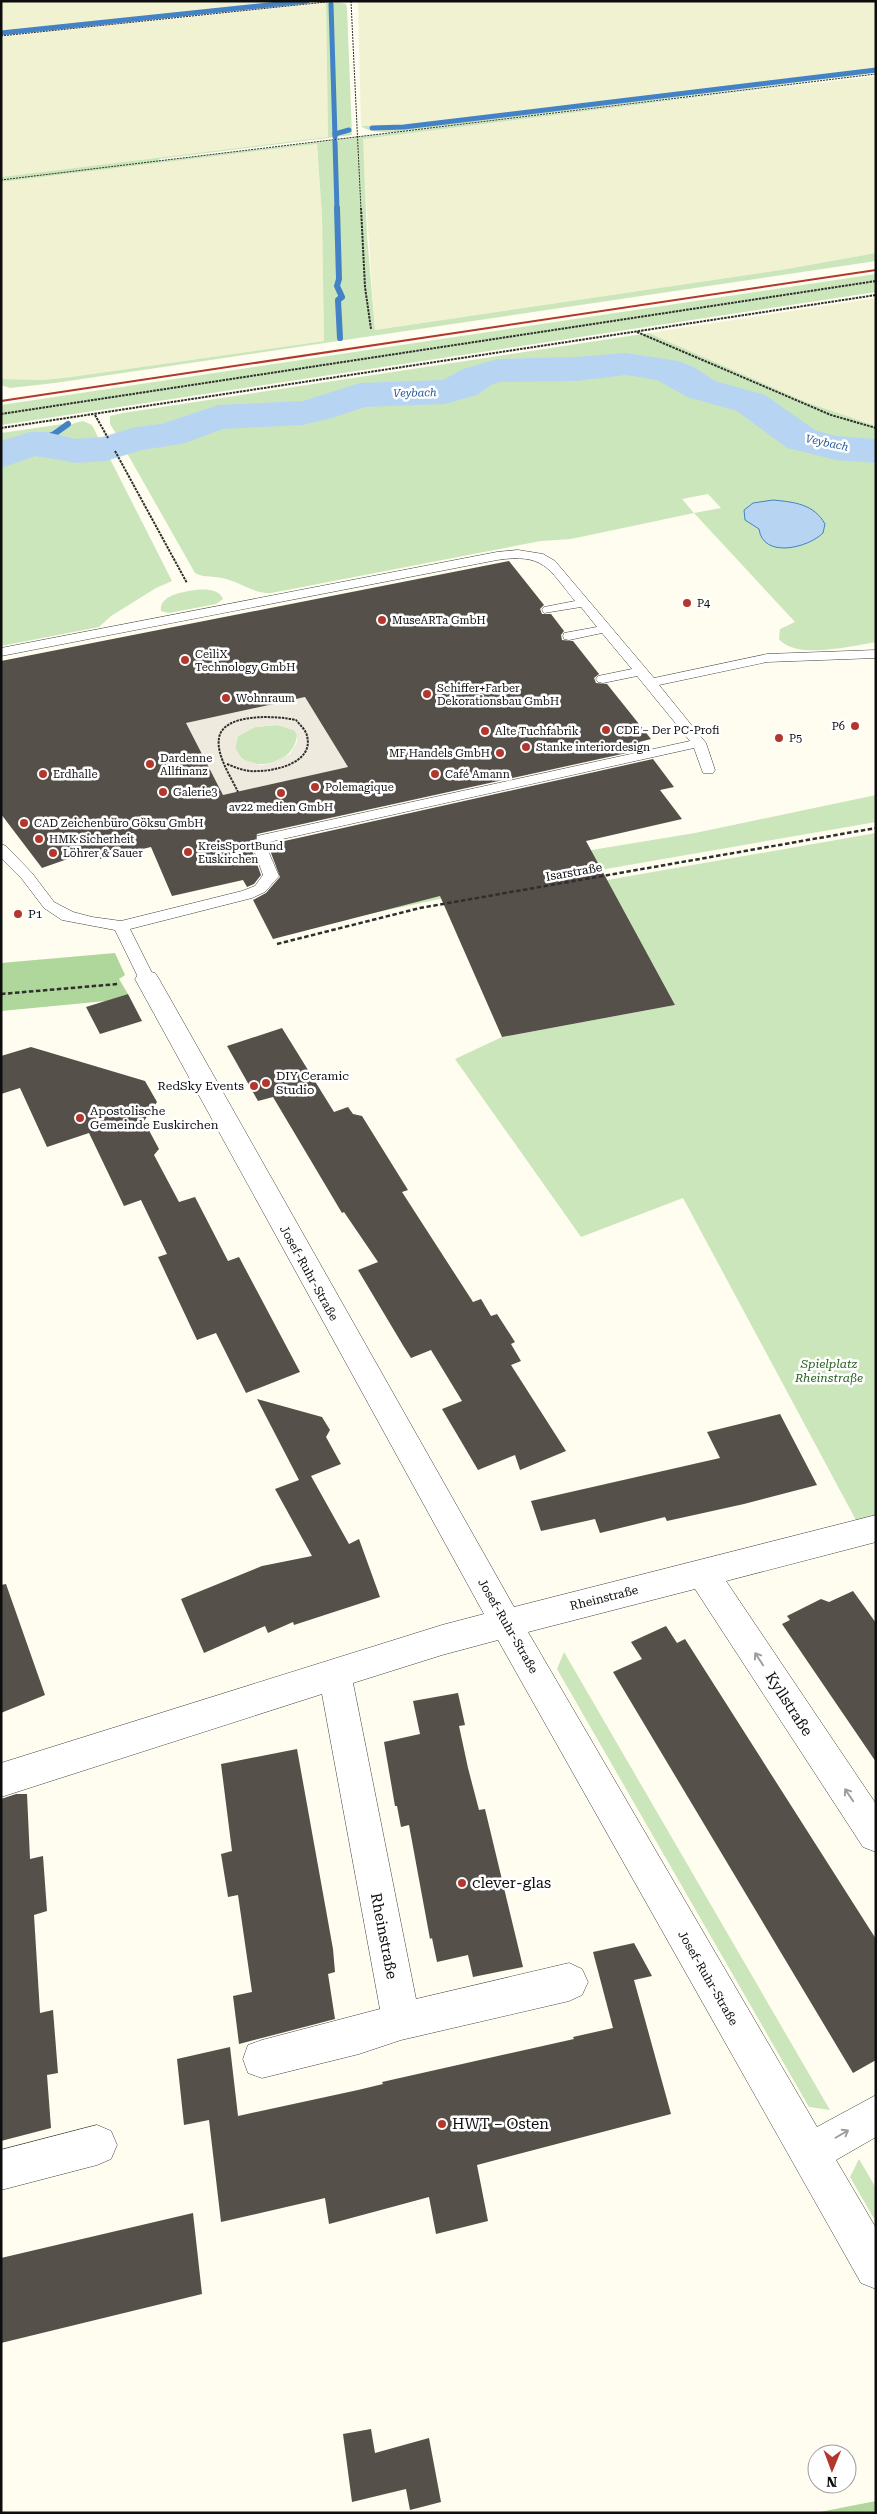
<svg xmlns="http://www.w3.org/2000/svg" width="877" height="2514" viewBox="0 0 877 2514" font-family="'Roboto Serif',serif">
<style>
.farmland{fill:#f1f2d1}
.green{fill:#cce6bb;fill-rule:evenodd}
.forest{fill:#afd69b}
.plaza{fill:#eeebde;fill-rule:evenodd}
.water{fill:#b7d5f2;stroke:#4382c4}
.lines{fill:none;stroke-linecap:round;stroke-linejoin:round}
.stream-far1{stroke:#4382c4;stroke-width:5}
.stream{stroke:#4382c4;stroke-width:6}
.river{fill:#b7d5f2;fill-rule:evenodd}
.building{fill:#55504a;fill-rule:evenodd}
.lane-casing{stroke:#404040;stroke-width:1}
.street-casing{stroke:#404040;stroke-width:1}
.path-far2{stroke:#2f2f2f;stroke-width:1;stroke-dasharray:2 1;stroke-linecap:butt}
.path-far1{stroke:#2f2f2f;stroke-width:2;stroke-dasharray:2.5 1;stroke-linecap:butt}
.path{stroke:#2f2f2f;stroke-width:2.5;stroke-dasharray:4.5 2.5;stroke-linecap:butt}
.lane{fill:#fff;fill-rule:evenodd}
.street{fill:#fff;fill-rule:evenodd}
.rail{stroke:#b4372e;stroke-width:2}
.oneway{stroke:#9e9e9e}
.poi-dot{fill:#b4372e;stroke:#fff;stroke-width:2}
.labels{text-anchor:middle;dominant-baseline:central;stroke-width:5;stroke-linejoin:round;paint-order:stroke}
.far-water-label{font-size:11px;font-style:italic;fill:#1f5597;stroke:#fff}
.far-poi-label{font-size:11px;fill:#0d0d0d;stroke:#fff;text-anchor:start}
.street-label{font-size:12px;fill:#0d0d0d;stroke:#fff}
.poi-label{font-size:12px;fill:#0d0d0d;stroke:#fff;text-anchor:start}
.park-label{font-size:12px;font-style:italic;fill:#286122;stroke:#fff}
.near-street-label{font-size:15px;fill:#0d0d0d;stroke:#fff}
.near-poi-label{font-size:15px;fill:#0d0d0d;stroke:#fff;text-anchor:start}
</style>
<rect width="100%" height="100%" fill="#fefdef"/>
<!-- farmland -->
<g class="farmland">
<polygon points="1,1 297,1 1,31"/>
<polygon points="364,1 876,1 876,69 405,125 361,126 358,3"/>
<polygon points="326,3 328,137 1,177 1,37"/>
<polygon points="876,76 876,253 781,270 375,330 362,139"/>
<polygon points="317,144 322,216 324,341 71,377 43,380 1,379 1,182"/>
<polygon points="876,298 876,426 806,402 649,333"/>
</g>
<!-- green -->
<g class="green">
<polygon points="297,1 311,1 1,34 1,31"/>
<polygon points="338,2 346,4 347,8 352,135 159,159 160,161 876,75 363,139 367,235 375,330 781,270 876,253 876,261 55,383 10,388 1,385 1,379 43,380 71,377 324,341 322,216 317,144 1,182 1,177 328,137 326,3"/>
<path d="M876,69V73L436,127C418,129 375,138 361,126L405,125Z"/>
<polygon points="876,274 876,292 1,425 1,405"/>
<polygon points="649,333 806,402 876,426 876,447 831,443 797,433 790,430 773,412 757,400 702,386 666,365 653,361 631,360 563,366 503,367 479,372 446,388 373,389 344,394 306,408 224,412 167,431 120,440 110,424 110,416 123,413"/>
<path d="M617,366L642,368L675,378L703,393L744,403L776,428L800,442L829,449L876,453V642C852,646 795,660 779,639L780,629L795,622L694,513L571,539L541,541L271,593C253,594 239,581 222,578C213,576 203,578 195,573L123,446L172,436L228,417L306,415L373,395H442L460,391L484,377L508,371H575ZM708,494L721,508L694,513L682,499Z"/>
<path d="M83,421L92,425L103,447L72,448L41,441C55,435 68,423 83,421Z"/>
<polygon points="63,424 40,439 1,452 1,433"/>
<polygon points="33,447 78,453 106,451 172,581 156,588 111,616 99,627 1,646 1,459"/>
<path d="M195,590C205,589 219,589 223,599L216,604L169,613L161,611C159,595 183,592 195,590Z"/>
<path d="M278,725L294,730L297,734C296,759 265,771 244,760C240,758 237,751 235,748L238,736L255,727Z"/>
<polygon points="876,795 876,822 468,893 360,916 446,874 695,833"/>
<polygon points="876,833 876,1517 857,1522 683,1198 581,1237 455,1059 502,1037 675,1005 607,880"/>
<polygon points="564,1652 830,2110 809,2107 557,1669"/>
<polygon points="859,2159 876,2188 876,2222 850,2177"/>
</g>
<!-- forest -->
<g class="forest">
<polygon points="115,953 125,975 119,979 128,994 106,1001 1,1011 1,963"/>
<polygon points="876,2501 876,2513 815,2513"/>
</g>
<!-- plaza -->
<path class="plaza" d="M305,697L348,767L223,795L186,723ZM278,725L294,730L297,734V742L290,754L269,764L260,765L242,759L235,748L238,736L255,727Z"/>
<!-- water -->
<path class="water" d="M773,500C794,502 814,504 825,524L823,533C808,548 763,559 759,529L745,520L744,510L753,503Z"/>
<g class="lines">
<!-- stream-far1 -->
<g class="stream-far1">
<polyline points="331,4 335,137"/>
<polyline points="1,33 307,1"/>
<polyline points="372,128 404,127 876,70"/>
<polyline points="335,134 349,130"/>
<polyline points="335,142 337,210"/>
</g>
<!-- stream -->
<g class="stream">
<polyline points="337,208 339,279 337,286 342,297 338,300 340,338"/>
<polyline points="30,444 54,434 68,424"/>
</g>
<!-- river -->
<polygon class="river" points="626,353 678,361 694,367 715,381 765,395 815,430 836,436 876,439 876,463 836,460 787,448 737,411 687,397 657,380 626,375 576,381 500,382 491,385 477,395 445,404 365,407 335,417 303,425 223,429 182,444 142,450 106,461 76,463 36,456 1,468 1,441 30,432 46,432 76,439 102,437 136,427 161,424 218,405 303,401 360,383 443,380 463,369 498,359 576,357"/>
</g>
<!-- building -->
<g class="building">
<path d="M509,561L544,605L540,609L542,614H551L564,631L561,635L562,640L573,641L599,674L594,678L596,683L607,684L651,739L639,742L645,749L257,834L253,853L261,875L254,884L247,887L243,880L172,896L151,847L100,859L96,849L42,868L1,814V661ZM305,697L348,767L223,795L186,723Z"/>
<polygon points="653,759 674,787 660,790 682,819 586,841 675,1005 502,1037 440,896 273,939 253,900 266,893 280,877 271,853 271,844"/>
<polygon points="128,994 142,1021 100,1034 86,1007"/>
<polygon points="282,1028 334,1112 348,1107 353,1114 362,1116 408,1190 402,1192 473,1302 481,1299 491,1316 497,1314 515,1342 511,1344 521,1361 511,1365 566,1451 520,1470 515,1455 478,1470 442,1409 462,1401 431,1350 411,1358 404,1347 358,1270 378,1262 344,1212 342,1213 273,1097 258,1101 227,1046"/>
<polygon points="31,1047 145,1081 157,1102 144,1121 159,1149 154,1155 179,1202 195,1197 228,1261 239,1257 300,1372 246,1393 216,1333 197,1340 158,1257 167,1254 141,1200 124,1206 89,1133 47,1147 20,1088 1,1094 1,1056"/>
<polygon points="257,1399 322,1417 330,1430 326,1437 341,1464 311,1476 349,1544 359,1539 380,1597 294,1625 293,1622 268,1633 265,1626 204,1653 181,1599 262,1566 312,1556 275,1489 299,1480"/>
<polygon points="780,1414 817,1485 744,1504 667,1521 665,1517 600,1533 595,1519 541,1531 531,1501 720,1458 707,1432"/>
<polygon points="6,1584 45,1695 1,1713 1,1585"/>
<polygon points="853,1591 876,1623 876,1762 782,1624 790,1620 787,1616 821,1599 829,1602"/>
<polygon points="666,1626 677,1643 685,1639 876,1939 876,2060 853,2073 613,1672 642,1659 631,1642"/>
<polygon points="458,1693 465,1725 459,1726 468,1768 479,1810 485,1809 523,1967 473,1977 468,1955 437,1962 432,1938 430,1939 409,1825 401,1827 397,1806 395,1806 384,1742 420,1734 413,1701"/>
<polygon points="297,1749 333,1949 335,1972 328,1974 335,2019 239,2044 233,1996 252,1992 238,1895 228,1897 221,1854 232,1851 221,1764"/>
<polygon points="16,1794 27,1794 30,1859 43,1856 47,1911 34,1915 40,2013 53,2010 58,2073 47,2075 51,2128 1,2141 1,1799"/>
<polygon points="634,1943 652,1976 634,1980 671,2114 477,2165 488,2221 436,2234 429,2197 329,2224 325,2198 221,2222 209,2120 184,2125 177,2059 230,2047 238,2116 358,2090 383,2084 382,2082 574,2039 573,2037 613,2028 593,1952"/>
<polygon points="193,2213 202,2294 1,2343 1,2258"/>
<polygon points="371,2429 375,2453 429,2438 441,2502 410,2510 406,2489 352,2502 343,2434"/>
</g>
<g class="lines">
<defs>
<path id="lane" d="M518,550L543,554L555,561L654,678L767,654L876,650V658L767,662L659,685L706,743L715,770L713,773H703L694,748L269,842V853L279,876L265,892L252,898L130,929L155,979L153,983H141L139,979L115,930L62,920L44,908L22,879L1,858V844L6,846L32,873L54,902L73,912L92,917L121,921L242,891L255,886L263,875L255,853L257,836L690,741L637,676L603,683L598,682L596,679L598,676L632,669L602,633L569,640L564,639L563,636L564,633L597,627L581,607L544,613L542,610L544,607L575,601C548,568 544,553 497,560L1,656V648L497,552Z"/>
<g id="street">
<polygon points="147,971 155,973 159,979 514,1607 876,1515 876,1542 726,1581 876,1804 876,1852 863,1847 695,1589 528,1632 817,2127 876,2095 876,2137 836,2160 876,2228 876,2289 861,2283 498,1640 442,1655 353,1683 416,1999 569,1963 582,1969 588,1982 582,1995 569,2001 401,2040 359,2054 262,2078 248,2073 243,2059 248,2045 262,2040 380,2009 322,1694 1,1797 1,1763 442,1625 484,1614 135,979 139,973"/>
<polygon points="97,2125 111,2131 117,2145 111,2159 97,2165 1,2190 1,2150"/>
</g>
</defs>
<!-- lane casing -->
<use href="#lane" class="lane-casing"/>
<!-- street casing -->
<use href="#street" class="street-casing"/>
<!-- path-far2 -->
<g class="path-far2">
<polyline points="351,1 361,210"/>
<polyline points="1,36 336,1"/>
<polyline points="1,180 876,74"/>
</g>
<!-- path-far1 -->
<g class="path-far1">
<polyline points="361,208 365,287 371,329"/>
<polyline points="637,332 831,415 876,428"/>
<polyline points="1,414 876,281"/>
<polyline points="95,415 108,438"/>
<polyline points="1,428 876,295"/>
<polyline points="115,451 187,583"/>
<path d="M227,764C237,768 246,772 257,771C277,771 314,762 307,736C306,730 300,725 296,720C279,716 223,712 219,738C216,755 231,777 238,792"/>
</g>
<!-- path -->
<g class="path">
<polyline points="277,944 420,908 876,828"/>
<polyline points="1,994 118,984"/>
</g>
<!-- lane -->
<use href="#lane" class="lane"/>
<!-- street -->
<use href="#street" class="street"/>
<!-- rail -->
<polyline class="rail" points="1,401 876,270"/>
</g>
<!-- one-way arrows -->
<defs><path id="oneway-shaft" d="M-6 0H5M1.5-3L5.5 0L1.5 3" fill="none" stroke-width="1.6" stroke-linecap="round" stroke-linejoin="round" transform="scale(1.25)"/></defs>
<g class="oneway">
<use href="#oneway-shaft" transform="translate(759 1659) rotate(-123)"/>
<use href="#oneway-shaft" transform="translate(849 1795) rotate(-124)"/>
<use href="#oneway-shaft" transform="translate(842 2134) rotate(-30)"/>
</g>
<!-- markers -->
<g class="poi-dot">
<circle cx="687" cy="603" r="5"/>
<circle cx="382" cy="620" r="5"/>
<circle cx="185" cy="660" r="5"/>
<circle cx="427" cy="694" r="5"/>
<circle cx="226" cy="698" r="5"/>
<circle cx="855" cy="726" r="5"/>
<circle cx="606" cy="730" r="5"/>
<circle cx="485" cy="731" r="5"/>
<circle cx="779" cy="738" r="5"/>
<circle cx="526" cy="747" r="5"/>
<circle cx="500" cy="753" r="5"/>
<circle cx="150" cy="764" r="5"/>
<circle cx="43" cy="774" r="5"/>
<circle cx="435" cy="774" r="5"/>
<circle cx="315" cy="787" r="5"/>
<circle cx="163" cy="792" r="5"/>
<circle cx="281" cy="793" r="5"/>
<circle cx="24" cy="823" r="5"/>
<circle cx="39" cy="839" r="5"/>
<circle cx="188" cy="852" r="5"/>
<circle cx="53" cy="853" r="5"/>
<circle cx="18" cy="914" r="5"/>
<circle cx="266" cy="1083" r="5"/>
<circle cx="254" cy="1086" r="5"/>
<circle cx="80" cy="1118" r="5"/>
<circle cx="462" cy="1883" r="5"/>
<circle cx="442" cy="2124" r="5"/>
</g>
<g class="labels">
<!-- far-water labels -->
<g class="far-water-label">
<text transform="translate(415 393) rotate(-1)">Veybach</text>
<text transform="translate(827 443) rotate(12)">Veybach</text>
</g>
<!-- far-poi labels -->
<g class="far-poi-label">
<text x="697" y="603">P4</text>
<text x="392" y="620">MuseARTa GmbH</text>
<text x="195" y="654">CeiliX<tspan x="195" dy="13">Technology GmbH</tspan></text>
<text x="437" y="688">Schiffer+Farber<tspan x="437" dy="13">Dekorationsbau GmbH</tspan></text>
<text x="236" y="698">Wohnraum</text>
<text x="845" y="726" text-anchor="end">P6</text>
<text x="616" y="730">CDE – Der PC-Profi</text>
<text x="495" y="731">Alte Tuchfabrik</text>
<text x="789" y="738">P5</text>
<text x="536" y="747">Stanke interiordesign</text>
<text x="490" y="753" text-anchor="end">MF Handels GmbH</text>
<text x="160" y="758">Dardenne<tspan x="160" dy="13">Allfinanz</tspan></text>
<text x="53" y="774">Erdhalle</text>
<text x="445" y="774">Café Amann</text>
<text x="325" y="787">Polemagique</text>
<text x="173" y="792">Galerie3</text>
<text x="281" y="807" text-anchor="middle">av22 medien GmbH</text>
<text x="34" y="823">CAD Zeichenbüro Göksu GmbH</text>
<text x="49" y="839">HMK Sicherheit</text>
<text x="198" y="846">KreisSportBund<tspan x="198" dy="13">Euskirchen</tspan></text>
<text x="63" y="853">Löhrer &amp; Sauer</text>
</g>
<!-- street labels -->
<g class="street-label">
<text transform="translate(574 872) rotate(-10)">Isarstraße</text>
<text transform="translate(309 1273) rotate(61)">Josef-Ruhr-Straße</text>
<text transform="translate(604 1598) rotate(-14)">Rheinstraße</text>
<text transform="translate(508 1626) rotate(60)">Josef-Ruhr-Straße</text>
<text transform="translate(708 1978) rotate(60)">Josef-Ruhr-Straße</text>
</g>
<!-- poi labels -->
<g class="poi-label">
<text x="28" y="914">P1</text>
<text x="276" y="1076">DIY Ceramic<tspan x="276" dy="14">Studio</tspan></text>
<text x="244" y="1086" text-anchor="end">RedSky Events</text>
<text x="90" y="1111">Apostolische<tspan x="90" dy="14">Gemeinde Euskirchen</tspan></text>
</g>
<!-- park labels -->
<g class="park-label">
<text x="829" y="1364">Spielplatz<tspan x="829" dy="14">Rheinstraße</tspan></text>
</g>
<!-- near-street labels -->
<g class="near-street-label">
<text transform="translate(789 1704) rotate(57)">Kyllstraße</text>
<text transform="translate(384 1936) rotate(79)">Rheinstraße</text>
</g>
<!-- near-poi labels -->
<g class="near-poi-label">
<text x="472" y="1883">clever-glas</text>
<text x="452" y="2124">HWT – Osten</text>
</g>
</g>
<!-- border -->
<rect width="877" height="2514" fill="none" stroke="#0d0d0d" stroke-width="5"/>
<!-- north arrow -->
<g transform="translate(832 2469) rotate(181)"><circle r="24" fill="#ffffff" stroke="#9e9e9e"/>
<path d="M0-4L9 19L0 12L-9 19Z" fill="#b4372e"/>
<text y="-8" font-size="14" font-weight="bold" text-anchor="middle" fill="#0d0d0d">N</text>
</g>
</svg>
